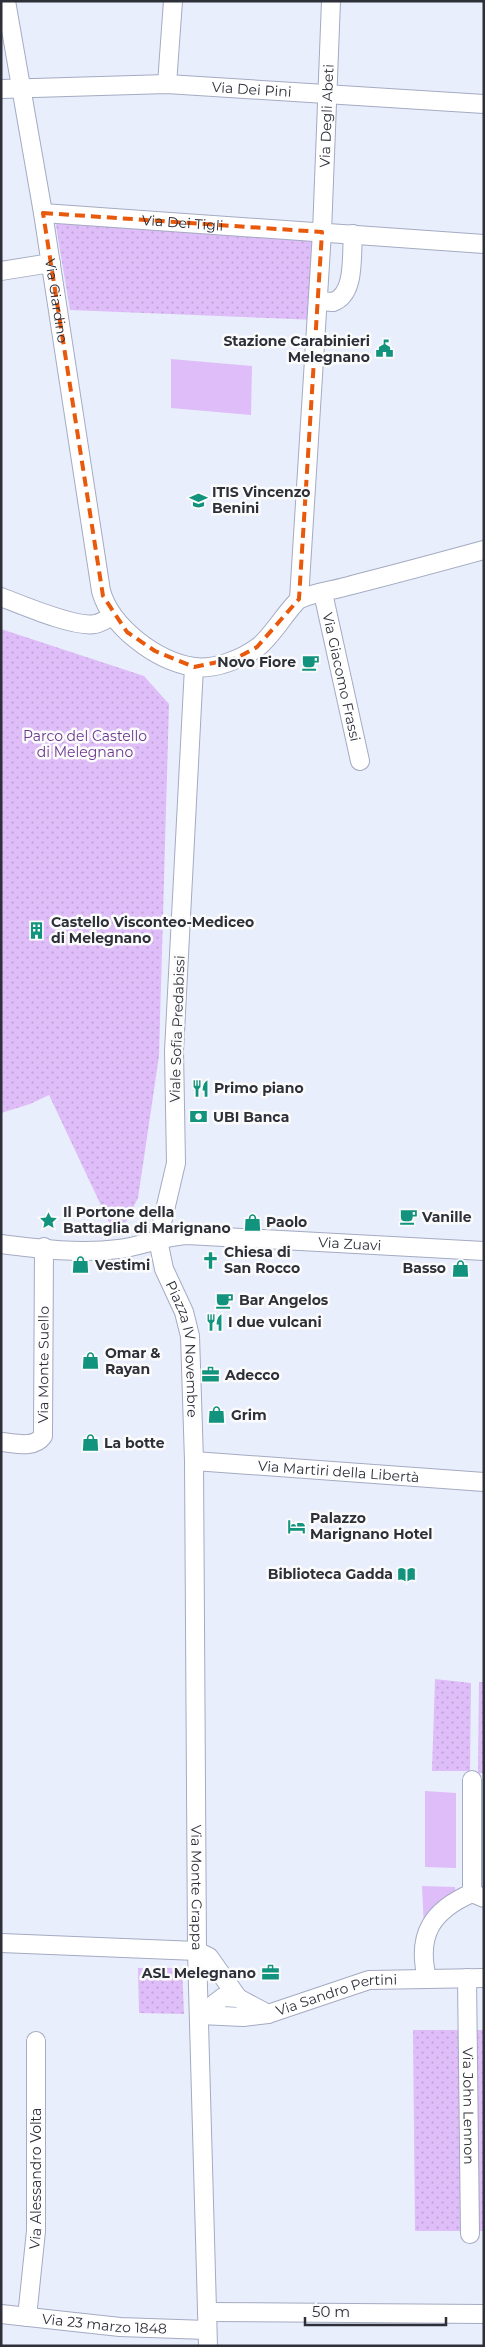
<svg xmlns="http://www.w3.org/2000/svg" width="485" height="2347" viewBox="0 0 485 2347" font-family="Montserrat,sans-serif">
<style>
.green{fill:#debdf8}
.park{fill:url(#park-dots)}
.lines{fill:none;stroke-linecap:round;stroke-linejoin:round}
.street-casing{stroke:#a4abc2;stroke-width:20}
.street{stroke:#fff;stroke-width:18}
.marked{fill:none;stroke:#e8590c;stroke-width:4;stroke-dasharray:10 6;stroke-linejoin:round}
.labels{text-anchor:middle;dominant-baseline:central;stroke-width:5;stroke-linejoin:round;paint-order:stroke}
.street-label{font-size:14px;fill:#2e3039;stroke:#fbfbfb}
.poi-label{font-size:14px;font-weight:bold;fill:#2e3039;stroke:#fbfbfb;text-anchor:start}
.park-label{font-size:14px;fill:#6b368e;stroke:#fbfbfb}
</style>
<defs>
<pattern id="park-dots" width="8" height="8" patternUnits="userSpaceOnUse" patternTransform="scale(1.25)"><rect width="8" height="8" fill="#debdf8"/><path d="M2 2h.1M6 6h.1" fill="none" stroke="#bfa3d5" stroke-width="1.8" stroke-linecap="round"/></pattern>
</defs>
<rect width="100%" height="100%" fill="#e9eefc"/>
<!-- green -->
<g class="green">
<polygon points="171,359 252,366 251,415 171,408"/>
<polygon points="425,1791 456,1793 456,1868 425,1867"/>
<polygon points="422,1886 455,1887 456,1900 425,1948"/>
</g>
<!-- park -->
<g class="park">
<polygon points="54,214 322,232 317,320 70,310"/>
<polygon points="1,629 144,676 169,704 159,1056 138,1198 126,1222 114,1233 49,1095 30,1104 1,1113"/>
<polygon points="435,1679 471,1683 470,1771 432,1771"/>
<polygon points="479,1682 484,1682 484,1773 478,1773"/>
<polygon points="138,1968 182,1968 184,2014 139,2013"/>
<polygon points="413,2030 484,2030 484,2231 415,2231"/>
</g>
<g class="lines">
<defs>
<g id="street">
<path id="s1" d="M6,1L43,213L101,591C111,627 156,661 194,667C214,670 242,659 258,647C272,637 291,604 300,599C315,592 336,590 352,585C396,574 440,562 484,550"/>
<polyline points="167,84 173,1"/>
<path id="s2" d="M1,89L167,84L484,104"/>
<path id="s3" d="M43,213L484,244"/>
<polyline points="1,271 51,263"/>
<path d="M318,301L333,302C356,294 351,255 353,234"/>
<path id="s4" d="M323,593L360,761"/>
<path d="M1,597C22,605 75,628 95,624C101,623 107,619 112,616"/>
<path id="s5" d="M299,599L322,232L331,1"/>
<path id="s6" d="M194,667L174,1051L176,1163L158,1240L164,1269L184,1312L190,1336L194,1461L197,1951L208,2346"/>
<path id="s7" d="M1,1244C40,1249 80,1254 119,1249C142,1246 164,1236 187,1235L484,1251"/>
<path id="s8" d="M1,1442C15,1443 34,1449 43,1436L44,1247"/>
<path id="s9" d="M194,1461L484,1482"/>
<polyline points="472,1893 472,1780"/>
<polyline points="1,1943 197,1951 209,1957 238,1998"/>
<path d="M427,1978C416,1934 433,1910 472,1893L484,1898"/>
<path id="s10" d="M467,1978L470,2234"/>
<path id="s11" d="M200,2015L223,1997L238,1998L268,2014L369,1980L484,1978"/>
<polyline points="200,2015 243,2017 268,2014"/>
<polyline points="207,2312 484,2314"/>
<path id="s12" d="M1,2314L120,2327L207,2330"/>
<path id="s13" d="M27,2317L36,2231V2041"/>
</g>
</defs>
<!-- street casing -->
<use href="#street" class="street-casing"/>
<!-- street -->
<use href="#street" class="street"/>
</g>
<!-- marked area -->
<path class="marked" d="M43,213L322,232L299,599L257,647L237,658L194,667L155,651L127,632L103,596Z"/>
<!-- icons -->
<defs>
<symbol id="civic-bare" viewBox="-9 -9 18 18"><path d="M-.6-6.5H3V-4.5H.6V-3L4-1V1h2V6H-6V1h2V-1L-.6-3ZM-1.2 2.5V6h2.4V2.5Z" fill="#11937d" stroke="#fbfbfb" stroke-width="2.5" paint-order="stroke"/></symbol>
<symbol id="school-bare" viewBox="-9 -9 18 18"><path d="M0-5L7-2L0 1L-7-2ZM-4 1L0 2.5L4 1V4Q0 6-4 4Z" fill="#11937d" stroke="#fbfbfb" stroke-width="2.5" paint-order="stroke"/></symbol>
<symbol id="cafe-bare" viewBox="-9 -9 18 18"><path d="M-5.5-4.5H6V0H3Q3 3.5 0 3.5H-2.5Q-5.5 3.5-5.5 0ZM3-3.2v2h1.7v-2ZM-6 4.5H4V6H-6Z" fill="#11937d" stroke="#fbfbfb" stroke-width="2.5" paint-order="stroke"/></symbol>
<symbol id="building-bare" viewBox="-9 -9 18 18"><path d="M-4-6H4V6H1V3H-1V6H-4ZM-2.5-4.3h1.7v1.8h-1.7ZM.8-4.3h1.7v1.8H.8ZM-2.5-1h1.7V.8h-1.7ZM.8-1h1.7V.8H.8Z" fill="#11937d" stroke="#fbfbfb" stroke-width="2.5" paint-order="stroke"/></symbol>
<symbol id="restaurant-bare" viewBox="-9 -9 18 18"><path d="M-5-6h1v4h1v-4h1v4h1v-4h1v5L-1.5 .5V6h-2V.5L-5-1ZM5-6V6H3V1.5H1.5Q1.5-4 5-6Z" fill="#11937d" stroke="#fbfbfb" stroke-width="2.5" paint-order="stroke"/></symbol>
<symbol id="bank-bare" viewBox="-9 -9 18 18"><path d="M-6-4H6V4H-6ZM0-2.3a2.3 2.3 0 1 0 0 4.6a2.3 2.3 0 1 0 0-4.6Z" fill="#11937d" stroke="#fbfbfb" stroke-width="2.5" paint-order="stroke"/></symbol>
<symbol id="sight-bare" viewBox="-9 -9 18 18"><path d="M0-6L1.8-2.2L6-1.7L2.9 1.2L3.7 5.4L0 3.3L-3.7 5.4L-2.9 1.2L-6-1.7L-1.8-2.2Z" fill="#11937d" stroke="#fbfbfb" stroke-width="2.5" paint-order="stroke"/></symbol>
<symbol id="shop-bare" viewBox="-9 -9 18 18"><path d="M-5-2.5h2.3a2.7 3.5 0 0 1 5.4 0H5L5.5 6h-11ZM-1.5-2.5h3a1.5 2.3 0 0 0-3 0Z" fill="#11937d" stroke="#fbfbfb" stroke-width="2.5" paint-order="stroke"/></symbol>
<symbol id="church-bare" viewBox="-9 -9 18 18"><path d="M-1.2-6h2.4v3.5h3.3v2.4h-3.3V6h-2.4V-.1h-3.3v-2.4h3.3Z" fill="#11937d" stroke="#fbfbfb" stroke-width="2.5" paint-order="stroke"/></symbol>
<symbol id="office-bare" viewBox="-9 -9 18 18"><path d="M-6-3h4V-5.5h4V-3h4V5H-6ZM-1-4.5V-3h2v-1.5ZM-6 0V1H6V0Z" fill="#11937d" stroke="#fbfbfb" stroke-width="2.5" paint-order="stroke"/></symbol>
<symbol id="hotel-bare" viewBox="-9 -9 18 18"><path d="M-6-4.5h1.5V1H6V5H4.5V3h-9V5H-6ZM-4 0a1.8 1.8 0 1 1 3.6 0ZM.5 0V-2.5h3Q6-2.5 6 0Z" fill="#11937d" stroke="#fbfbfb" stroke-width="2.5" paint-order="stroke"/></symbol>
<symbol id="library-bare" viewBox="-9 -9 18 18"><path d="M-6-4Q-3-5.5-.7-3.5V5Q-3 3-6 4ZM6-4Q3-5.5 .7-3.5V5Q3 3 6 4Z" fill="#11937d" stroke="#fbfbfb" stroke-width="2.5" paint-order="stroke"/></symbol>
</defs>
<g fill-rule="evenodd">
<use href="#civic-bare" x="372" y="336" width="25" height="25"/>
<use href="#school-bare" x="186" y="488" width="25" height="25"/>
<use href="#cafe-bare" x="298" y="650" width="25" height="25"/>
<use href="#building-bare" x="24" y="918" width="25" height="25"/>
<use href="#restaurant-bare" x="188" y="1076" width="25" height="25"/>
<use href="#bank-bare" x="186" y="1104" width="25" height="25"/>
<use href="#cafe-bare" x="396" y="1204" width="25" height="25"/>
<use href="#sight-bare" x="36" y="1208" width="25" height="25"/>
<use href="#shop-bare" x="240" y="1210" width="25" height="25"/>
<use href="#church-bare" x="198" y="1248" width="25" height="25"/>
<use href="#shop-bare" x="68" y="1252" width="25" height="25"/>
<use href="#shop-bare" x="448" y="1256" width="25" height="25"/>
<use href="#cafe-bare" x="212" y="1288" width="25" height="25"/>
<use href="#restaurant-bare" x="202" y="1310" width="25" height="25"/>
<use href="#shop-bare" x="78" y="1348" width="25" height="25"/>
<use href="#office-bare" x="198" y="1362" width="25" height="25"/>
<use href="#shop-bare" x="204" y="1402" width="25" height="25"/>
<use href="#shop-bare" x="78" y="1430" width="25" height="25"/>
<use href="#hotel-bare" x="284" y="1514" width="25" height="25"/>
<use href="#library-bare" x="394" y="1562" width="25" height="25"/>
<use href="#office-bare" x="258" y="1960" width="25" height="25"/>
</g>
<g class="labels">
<!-- street labels -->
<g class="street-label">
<text stroke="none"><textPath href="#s2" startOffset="251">Via Dei Pini</textPath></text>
<text stroke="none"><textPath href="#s5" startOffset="484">Via Degli Abeti</textPath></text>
<text stroke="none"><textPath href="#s3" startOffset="140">Via Dei Tigli</textPath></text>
<text stroke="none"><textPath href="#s1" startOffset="304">Via Giardino</textPath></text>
<text stroke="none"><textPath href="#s4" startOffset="86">Via Giacomo Frassi</textPath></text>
<text transform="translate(177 1029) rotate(-88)">Viale Sofia Predabissi</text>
<text stroke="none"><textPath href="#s7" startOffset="351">Via Zuavi</textPath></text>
<text stroke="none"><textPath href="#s6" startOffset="689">Piazza IV Novembre</textPath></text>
<text stroke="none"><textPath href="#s8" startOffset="116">Via Monte Suello</textPath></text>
<text stroke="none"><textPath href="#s9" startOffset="145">Via Martiri della Libertà</textPath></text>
<text stroke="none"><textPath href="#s6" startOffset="1229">Via Monte Grappa</textPath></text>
<text stroke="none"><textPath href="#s11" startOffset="150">Via Sandro Pertini</textPath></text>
<text stroke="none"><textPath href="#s10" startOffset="128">Via John Lennon</textPath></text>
<text stroke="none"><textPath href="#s13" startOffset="139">Via Alessandro Volta</textPath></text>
<text stroke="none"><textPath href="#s12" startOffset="104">Via 23 marzo 1848</textPath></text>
</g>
<!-- poi labels -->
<g class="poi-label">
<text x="370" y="341" text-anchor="end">Stazione Carabinieri<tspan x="370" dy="16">Melegnano</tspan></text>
<text x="212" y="492">ITIS Vincenzo<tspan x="212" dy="16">Benini</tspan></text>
<text x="296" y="662" text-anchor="end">Novo Fiore</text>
<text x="51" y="922">Castello Visconteo-Mediceo<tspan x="51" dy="16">di Melegnano</tspan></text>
<text x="214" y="1088">Primo piano</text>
<text x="213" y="1117">UBI Banca</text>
<text x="63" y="1212">Il Portone della<tspan x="63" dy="16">Battaglia di Marignano</tspan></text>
<text x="422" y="1217">Vanille</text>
<text x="266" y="1222">Paolo</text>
<text x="224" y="1252">Chiesa di<tspan x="224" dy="16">San Rocco</tspan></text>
<text x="95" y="1265">Vestimi</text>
<text x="446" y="1268" text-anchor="end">Basso</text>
<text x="239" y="1300">Bar Angelos</text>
<text x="228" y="1322">I due vulcani</text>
<text x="105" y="1353">Omar &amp;<tspan x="105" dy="16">Rayan</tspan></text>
<text x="225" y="1375">Adecco</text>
<text x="231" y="1415">Grim</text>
<text x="104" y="1443">La botte</text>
<text x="310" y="1518">Palazzo<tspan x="310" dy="16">Marignano Hotel</tspan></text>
<text x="393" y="1574" text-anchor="end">Biblioteca Gadda</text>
<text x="256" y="1973" text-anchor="end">ASL Melegnano</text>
</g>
<!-- park labels -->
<g class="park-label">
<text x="85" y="736">Parco del Castello<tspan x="85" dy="16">di Melegnano</tspan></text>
</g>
</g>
<!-- border -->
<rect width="485" height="2347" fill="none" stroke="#2e3039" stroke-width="5"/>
<!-- scale -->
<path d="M305 2317v8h141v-8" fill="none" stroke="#2e3039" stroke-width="2.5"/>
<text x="312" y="2317" font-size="15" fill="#2e3039" stroke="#fbfbfb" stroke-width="4" paint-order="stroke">50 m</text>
</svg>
